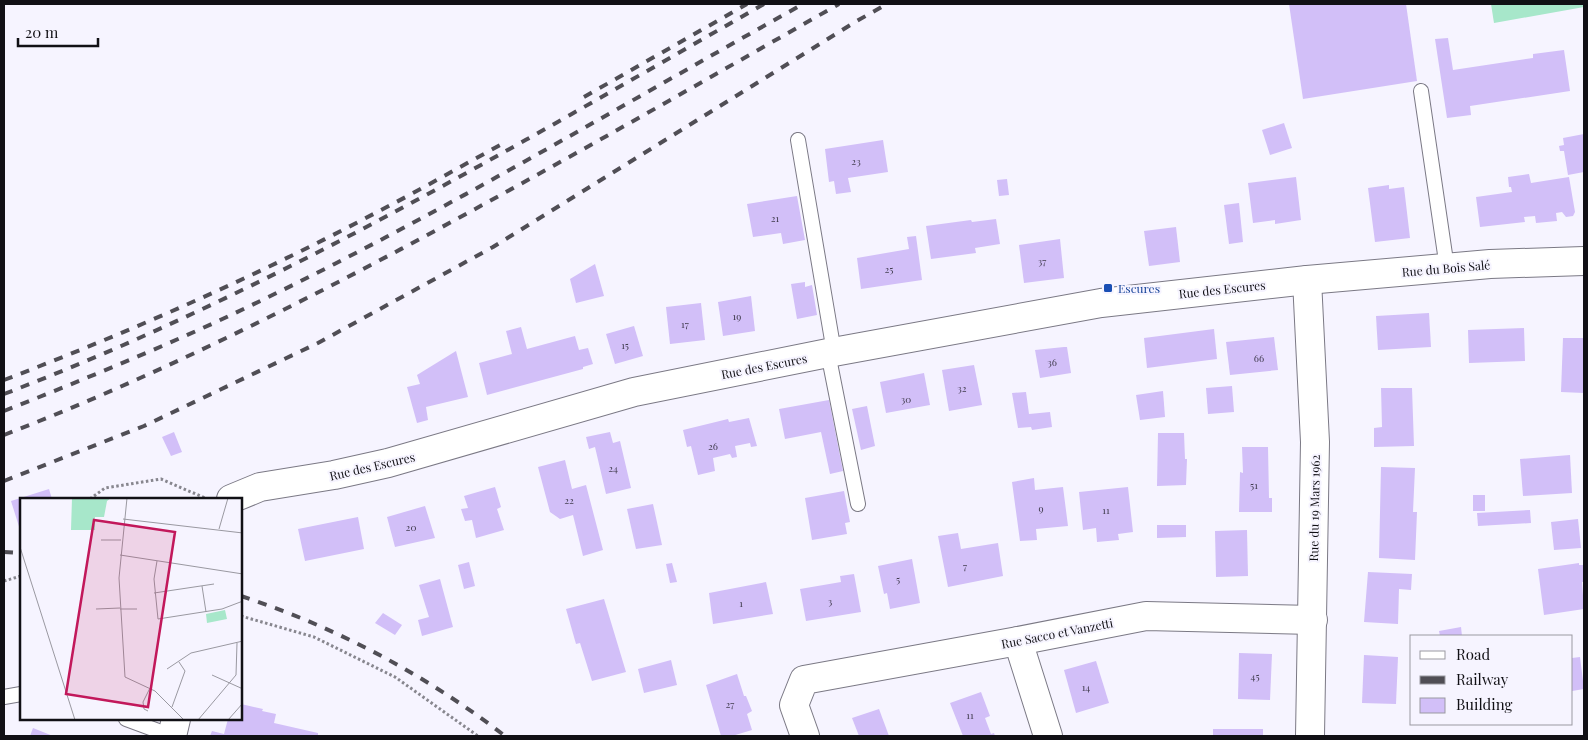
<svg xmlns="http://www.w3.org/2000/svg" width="1588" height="740" viewBox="0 0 1588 740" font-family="'Playfair Display',serif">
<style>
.green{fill:#a7e7ca}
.building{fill:#d2bff8}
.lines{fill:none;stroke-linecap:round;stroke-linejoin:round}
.lane-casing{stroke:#7b7985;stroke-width:16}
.street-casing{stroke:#7b7985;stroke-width:30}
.path{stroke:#87868e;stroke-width:3;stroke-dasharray:2.5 2.5;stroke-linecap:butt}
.lane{stroke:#fff;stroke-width:14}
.street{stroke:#fff;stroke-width:28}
.rail{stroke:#504e55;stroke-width:4;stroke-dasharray:9 9;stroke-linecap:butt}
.transit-dot{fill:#1a4fb4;stroke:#f6f4ff;stroke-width:2}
.labels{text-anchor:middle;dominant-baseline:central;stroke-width:4;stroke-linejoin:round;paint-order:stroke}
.number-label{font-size:10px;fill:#413c4e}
.street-label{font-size:12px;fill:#111015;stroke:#f6f4ff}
.transit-label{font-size:12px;fill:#164399;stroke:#f6f4ff;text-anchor:start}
.inset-road{fill:none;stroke:#9a99a1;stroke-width:1}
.view{fill:#c2185b;fill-opacity:0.15;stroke:#c2185b;stroke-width:2.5}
.inset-edge{fill:none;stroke:#111015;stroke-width:2.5}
</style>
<rect width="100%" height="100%" fill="#f6f4ff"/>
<!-- green -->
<polygon class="green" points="1491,4 1584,4 1584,7 1494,23"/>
<!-- building -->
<g class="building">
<polygon points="1289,4 1406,4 1417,81 1303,99"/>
<polygon points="1448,38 1453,70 1533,58 1533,54 1564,50 1570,91 1470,106 1471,115 1447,118 1435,39"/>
<polygon points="1284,123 1292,148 1270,155 1262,130"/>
<polygon points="1584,134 1584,172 1568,175 1564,151 1560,151 1559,146 1564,145 1563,138"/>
<polygon points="883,140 888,172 848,178 851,192 836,194 834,181 829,182 825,149"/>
<polygon points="1529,174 1531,183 1569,177 1575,212 1573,216 1566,217 1562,212 1556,213 1557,221 1536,223 1535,216 1524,217 1525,222 1480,227 1476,197 1512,192 1511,187 1509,187 1508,177"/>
<polygon points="1296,177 1301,220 1275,224 1275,220 1253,223 1248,183"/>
<polygon points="1007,179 1009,195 999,196 997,180"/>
<polygon points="1389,185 1389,189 1404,187 1410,238 1375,242 1368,188"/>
<polygon points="797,196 805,240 783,244 781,233 753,237 747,204"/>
<polygon points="1239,203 1243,242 1229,244 1224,205"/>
<polygon points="996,219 1000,244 975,248 976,253 931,259 926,226 971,220 972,222"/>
<polygon points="1176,227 1180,262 1149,266 1144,231"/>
<polygon points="916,236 922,280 861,289 857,258 909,249 907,237"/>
<polygon points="1060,239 1064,278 1024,283 1019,245"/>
<polygon points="595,264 604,296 576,303 570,279"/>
<polygon points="805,282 805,287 812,285 817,315 797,319 791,284"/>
<polygon points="751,296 755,331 723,336 718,302"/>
<polygon points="701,303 705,340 670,344 666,307"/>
<polygon points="1429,313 1431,347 1378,350 1376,316"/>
<polygon points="634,326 643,356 615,364 606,334"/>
<polygon points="521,327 527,349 575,336 579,350 588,348 593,364 583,367 583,369 487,395 479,363 512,354 506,331"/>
<polygon points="1524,328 1525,361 1469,363 1468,330"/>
<polygon points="1214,329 1217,359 1147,368 1144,338"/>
<polygon points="1274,337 1278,370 1230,375 1226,342"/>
<polygon points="1563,338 1584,338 1584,393 1561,392"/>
<polygon points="1064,347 1067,347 1071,373 1040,378 1035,350"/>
<polygon points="456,351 468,397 426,407 428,420 417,423 407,387 420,384 417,375"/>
<polygon points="974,365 982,405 949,411 942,370"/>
<polygon points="924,373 930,405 886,413 880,382"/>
<polygon points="1232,386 1234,412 1208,414 1206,388"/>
<polygon points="1381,388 1412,388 1414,446 1374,447 1374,428 1382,427"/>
<polygon points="1163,391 1165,417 1140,420 1136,395"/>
<polygon points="1026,392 1029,414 1050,412 1052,427 1032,430 1031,427 1018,428 1012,393"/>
<polygon points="829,400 843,471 830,474 821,432 785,439 779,409"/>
<polygon points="867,406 875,446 861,450 852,409"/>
<polygon points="749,418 757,446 751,447 750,443 735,446 737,457 732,458 730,454 713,458 715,471 698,475 691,446 687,447 683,430 728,419 729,422"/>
<polygon points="174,432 182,452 171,456 162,437"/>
<polygon points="610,432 613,443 620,441 631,488 606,494 595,447 589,449 586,437"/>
<polygon points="1158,433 1184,433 1185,459 1187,459 1186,485 1157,486"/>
<polygon points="1242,447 1268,447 1269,498 1272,498 1272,512 1239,512 1240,472 1243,473"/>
<polygon points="1570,455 1572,493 1523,496 1520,459"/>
<polygon points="565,460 572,489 586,485 603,550 583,556 573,515 560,519 550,512 538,467"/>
<polygon points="1381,467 1415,468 1413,512 1417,512 1415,560 1379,558"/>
<polygon points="1034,478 1035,490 1063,487 1068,526 1036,529 1037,540 1020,541 1012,482"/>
<polygon points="495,487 501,507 497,509 504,530 476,538 472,520 465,521 461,509 468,508 464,496"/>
<polygon points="1128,487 1133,532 1118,534 1119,540 1097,542 1096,528 1083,530 1079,492"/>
<polygon points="49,489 52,499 21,499 21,533 11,501"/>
<polygon points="844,491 850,522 845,523 847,534 812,540 805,498"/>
<rect x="1473" y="495" width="12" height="16"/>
<polygon points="653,504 662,545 636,549 627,509"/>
<polygon points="425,506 435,538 395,547 387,517"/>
<polygon points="1530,510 1531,523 1478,526 1477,513"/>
<polygon points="358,517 364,549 305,561 298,529"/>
<polygon points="1578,519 1581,548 1554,550 1551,522"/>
<polygon points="1157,525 1186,525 1186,537 1157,538"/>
<polygon points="1247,530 1248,576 1216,577 1215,531"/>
<polygon points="958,533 961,549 998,543 1003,576 948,587 938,536"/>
<polygon points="912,559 920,603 890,609 887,593 884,594 878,566"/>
<polygon points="469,562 475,586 464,589 458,565"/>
<polygon points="672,563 677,582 670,583 666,564"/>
<polygon points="1579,563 1579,565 1583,565 1584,571 1584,582 1582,582 1584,609 1544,615 1538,569"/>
<polygon points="1368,572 1412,574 1411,590 1399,589 1398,624 1364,622"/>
<polygon points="854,574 861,612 806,621 800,589 841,582 840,576"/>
<polygon points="440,579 453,627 422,636 418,620 429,617 419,585"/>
<polygon points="766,582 773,614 713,624 709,593"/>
<polygon points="604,599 626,672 592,681 580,643 576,644 566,609"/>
<polygon points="383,613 402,625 395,635 375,623"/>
<polygon points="1461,627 1462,636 1440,636 1439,631"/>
<polygon points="1239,653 1272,654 1270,700 1238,699"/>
<polygon points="1364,655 1398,657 1396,704 1362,703"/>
<polygon points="1580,657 1584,689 1572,691 1572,658"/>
<polygon points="671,660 677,685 644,693 638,669"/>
<polygon points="1096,661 1109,703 1076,713 1064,670"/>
<polygon points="737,674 744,696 746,696 752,711 747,714 752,730 732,736 721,736 706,685"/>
<polygon points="981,692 990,716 985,718 991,734 994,733 995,736 963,736 950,703"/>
<polygon points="241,704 263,709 262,711 276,714 274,723 318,733 318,736 210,736 212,731 224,734 228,719 241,719"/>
<polygon points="879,709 889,736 859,736 852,718"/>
<polygon points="33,728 53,736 30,736"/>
<rect x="1213" y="729" width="50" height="7"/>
</g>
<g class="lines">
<defs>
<g id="lane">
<polyline points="1421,91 1447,268"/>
<polyline points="798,140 834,352"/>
<polyline points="828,353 858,504"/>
<polyline points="4,697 21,694"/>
<polyline points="126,719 172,736"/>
</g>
<g id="street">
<polyline points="1307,280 1315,442 1310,736"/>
<polyline points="231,499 260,487 334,475 388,463 634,392 828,353 1101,303 1307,280 1490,264 1584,261"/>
<polyline points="1018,641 1048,736"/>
<polyline points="172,736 176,719"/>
<polyline points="805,736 794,705 804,680 1018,641 1146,616 1313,620"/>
</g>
</defs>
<!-- lane casing -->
<use href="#lane" class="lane-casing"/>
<!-- street casing -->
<use href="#street" class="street-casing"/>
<!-- path -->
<g class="path">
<polyline points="90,499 105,488 161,479 205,498"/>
<polyline points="4,581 21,576"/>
<polyline points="241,616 314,637 395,677 478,736"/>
</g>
<!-- lane -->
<use href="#lane" class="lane"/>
<!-- street -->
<use href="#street" class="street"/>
<!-- rail -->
<g class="rail">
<polyline points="584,97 747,4"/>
<path d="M4,380C132,331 259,275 381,210C422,189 463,165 504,143"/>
<path d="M4,394C271,292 517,145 764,4"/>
<path d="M4,411C75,383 146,354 216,322C418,228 609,112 803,4"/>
<path d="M4,435C177,368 343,282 506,192C617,131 728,67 839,4"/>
<polyline points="4,481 144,426 318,343 493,247 855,22 887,4"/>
<polyline points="4,552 21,553"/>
<path d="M241,596C336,627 426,675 505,736"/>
</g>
</g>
<!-- markers -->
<rect class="transit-dot" x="1103" y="283" width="10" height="10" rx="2.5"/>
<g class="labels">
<!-- number labels -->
<g class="number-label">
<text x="856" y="161">23</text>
<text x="775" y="218">21</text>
<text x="1042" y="261">37</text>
<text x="889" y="269">25</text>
<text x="737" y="316">19</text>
<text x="685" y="324">17</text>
<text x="625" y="345">15</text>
<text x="1259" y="358">66</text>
<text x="1052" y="362">36</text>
<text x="962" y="388">32</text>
<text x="906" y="399">30</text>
<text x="713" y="446">26</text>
<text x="613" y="468">24</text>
<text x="1254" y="485">51</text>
<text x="569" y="500">22</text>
<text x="1041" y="508">9</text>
<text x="1106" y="510">11</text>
<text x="411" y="527">20</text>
<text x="965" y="566">7</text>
<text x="898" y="579">5</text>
<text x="830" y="601">3</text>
<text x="741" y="603">1</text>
<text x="1255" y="676">45</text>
<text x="1086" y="687">14</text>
<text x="730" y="704">27</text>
<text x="970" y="715">11</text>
</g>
<!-- street labels -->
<g class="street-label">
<text transform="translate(1446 268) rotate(-5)">Rue du Bois Salé</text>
<text transform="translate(1222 289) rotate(-6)">Rue des Escures</text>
<text transform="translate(764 366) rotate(-11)">Rue des Escures</text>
<text transform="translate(372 466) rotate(-13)">Rue des Escures</text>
<text transform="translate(1314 508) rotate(-89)">Rue du 19 Mars 1962</text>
<text transform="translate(1057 633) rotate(-11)">Rue Sacco et Vanzetti</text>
</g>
<!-- transit labels -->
<g class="transit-label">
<text x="1118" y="288">Escures</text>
</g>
</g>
<!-- overview -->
<g transform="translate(20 498)">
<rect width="222" height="222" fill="#f6f4ff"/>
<path d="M52,0H91L87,3L84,19H75V32H51ZM205,112L207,121L187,125L186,116Z" fill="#a7e7ca"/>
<path class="inset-road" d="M107,0L99,80L105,179L135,193L164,222M103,21L223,35M199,31L208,0M81,42H101M0,49L55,222M100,57L223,76M137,63L134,81L138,121L202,111L223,103M182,88L186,114M134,95L194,86M76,111L100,110M100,111H117M147,171L171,155L223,143M192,177L223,191M152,209L165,173L159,164M128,213L124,211L123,204L130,190M178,222L216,177L217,145M208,222L223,205"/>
<path class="view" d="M74,22L155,34L128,209L46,196Z"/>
<rect width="222" height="222" class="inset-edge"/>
</g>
<!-- border -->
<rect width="1588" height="740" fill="none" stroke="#111015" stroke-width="10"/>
<!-- legend -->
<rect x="1410" y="635" width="162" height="90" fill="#f6f4ff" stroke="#9a99a1"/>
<rect x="1420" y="651" width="25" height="8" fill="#ffffff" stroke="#9a99a1"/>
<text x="1456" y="660" font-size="15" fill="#111015">Road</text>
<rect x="1420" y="676" width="25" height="8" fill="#504e55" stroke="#9a99a1"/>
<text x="1456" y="685" font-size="15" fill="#111015">Railway</text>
<rect x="1420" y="698" width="25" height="15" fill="#d2bff8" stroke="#9a99a1"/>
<text x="1456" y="710" font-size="15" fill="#111015">Building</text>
<!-- scale -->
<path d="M18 38v8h80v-8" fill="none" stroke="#111015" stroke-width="2.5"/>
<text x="25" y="38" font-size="15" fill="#111015" stroke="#f6f4ff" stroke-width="4" paint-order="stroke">20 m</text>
</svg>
